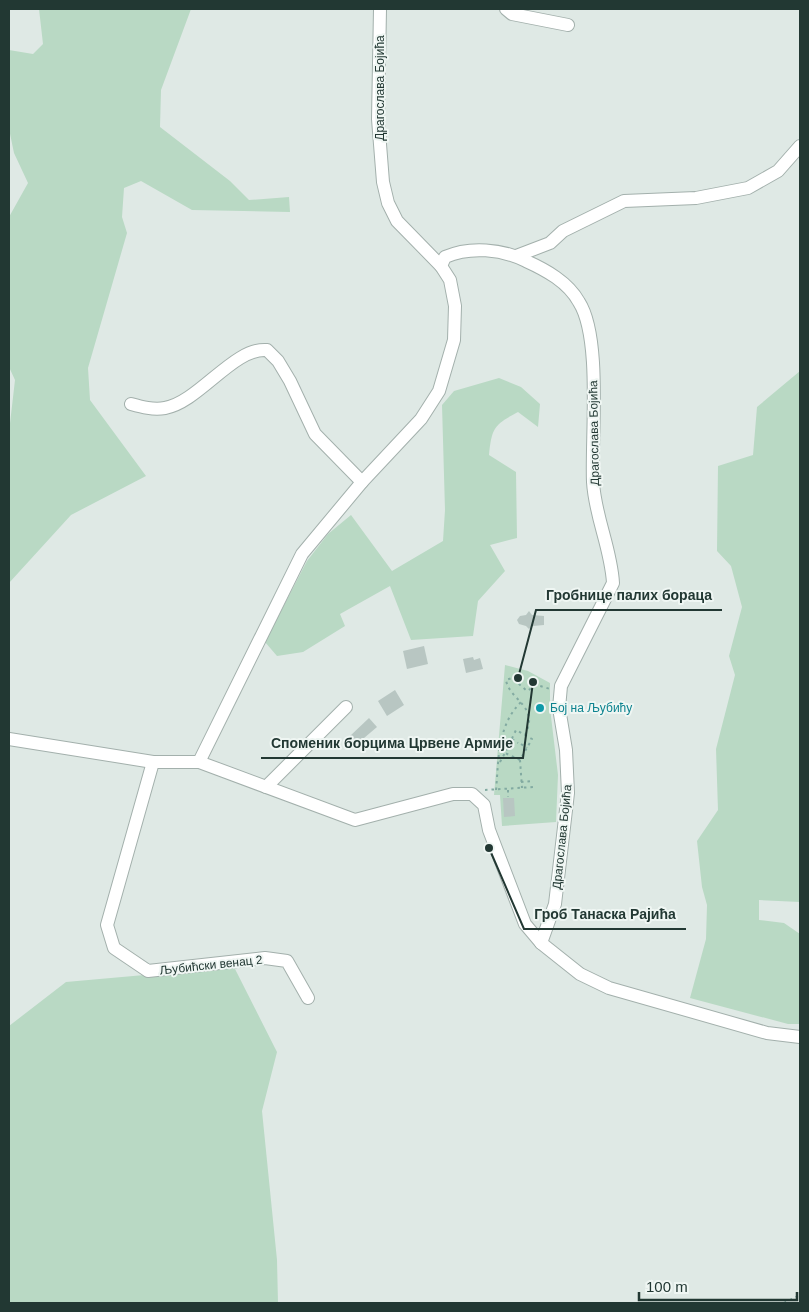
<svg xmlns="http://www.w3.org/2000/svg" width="809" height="1312" viewBox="0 0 809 1312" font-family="Arial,sans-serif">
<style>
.green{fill:#b9d9c4}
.building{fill:#b8c6c2}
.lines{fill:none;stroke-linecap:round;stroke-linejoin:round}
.minor-casing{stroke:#a3b0ac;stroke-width:14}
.path{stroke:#82aaa1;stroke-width:2;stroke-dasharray:2.5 4;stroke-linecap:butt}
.minor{stroke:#fff;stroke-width:12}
.culture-dot{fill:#0f9aa8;stroke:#eff6f3;stroke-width:2}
.labels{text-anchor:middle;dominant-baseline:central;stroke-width:4;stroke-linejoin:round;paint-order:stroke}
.street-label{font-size:12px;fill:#223833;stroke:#eff6f3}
.culture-label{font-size:12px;fill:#0d838f;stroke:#eff6f3;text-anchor:start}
.leader{fill:none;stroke:#223833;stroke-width:2}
.callout-dot{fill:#223833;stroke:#eff6f3;stroke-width:2}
.callout-label{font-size:14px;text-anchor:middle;font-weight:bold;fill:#223833;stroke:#eff6f3;stroke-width:4;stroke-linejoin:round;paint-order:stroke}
</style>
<rect width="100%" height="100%" fill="#dfe9e5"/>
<!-- green -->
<g class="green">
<polygon points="39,9 191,9 161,90 160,127 230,181 249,200 289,197 290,212 192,210 141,181 124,188 122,217 127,233 88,368 90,400 146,476 71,515 9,583 9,432 15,380 9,367 9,217 28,183 14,153 9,129 9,50 33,54 43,44"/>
<polygon points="800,371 800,902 759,900 759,920 784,923 800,934 800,1024 788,1024 690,998 706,939 707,905 702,887 697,841 718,810 716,749 735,675 729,656 742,607 731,566 717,551 718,466 753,455 757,407"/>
<path d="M499,378L521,387L540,404L538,427L518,412C494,425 492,427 489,455L516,472L517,538L490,545L505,571L478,601L473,636L411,640L390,586L340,614L345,626L303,652L277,656L265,642L307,561L328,534L351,515L392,571L443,541L445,510L442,405L454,391Z"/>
<polygon points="505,665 528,671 550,683 550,708 558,775 556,822 502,826 500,795 494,795"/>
<polygon points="234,967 277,1052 262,1111 277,1260 278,1303 9,1303 9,1026 66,982"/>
</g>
<!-- building -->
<g class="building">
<polygon points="529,611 532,615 544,616 544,625 533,626 529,629 526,626 519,624 517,620 520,616 526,615"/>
<polygon points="424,646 428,664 407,669 403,651"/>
<polygon points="473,657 474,660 480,658 483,669 466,673 463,659"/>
<polygon points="395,690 404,705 387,716 378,701"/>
<polygon points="369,718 377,727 357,744 350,736"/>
<polygon points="503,798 514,798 515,816 504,817"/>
</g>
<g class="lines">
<defs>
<g id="minor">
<polyline points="506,9 512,14 568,25"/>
<polyline points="516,256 550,243 563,231 624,201 696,198 748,188 778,171 800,146"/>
<path d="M441,266L445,257C470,246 502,249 526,261C546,270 568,282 579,302C602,338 591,437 593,482C595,517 611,548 613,583L561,686L559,708L566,750L568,793L555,904L541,943"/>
<path d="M131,404C142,407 153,410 165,408C199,402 234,347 267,350L278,361L290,381L315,434L362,482"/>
<polyline points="9,739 153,762 199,762 355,820 453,794 472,794 484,805 489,830 525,924 541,943 580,974 609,988 767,1033 800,1037"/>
<polyline points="153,762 107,925 114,948 148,971 265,958 287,961 308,998"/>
<polyline points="199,762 302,554 362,482 421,419 439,391 454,340 455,306 450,280 441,266 397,221 388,203 383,182 378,119 380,9"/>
<polyline points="266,787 346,707"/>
</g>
</defs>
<!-- minor casing -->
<use href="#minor" class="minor-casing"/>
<!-- path -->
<g class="path">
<path d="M525,735C540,706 509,700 506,680L512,678L527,691L537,685L550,689"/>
<polyline points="512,739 518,743"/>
<polyline points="521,744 527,748"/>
<polyline points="520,760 505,753 516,730 532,739 520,760 522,788"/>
<polyline points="500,762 505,753"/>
<polyline points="521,782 533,781"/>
<polyline points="485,790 533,787"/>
<path d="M496,790C499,758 497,725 522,701"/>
<polyline points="508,790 508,797"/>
<polyline points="784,1303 800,1295"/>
</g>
<!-- minor -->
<use href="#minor" class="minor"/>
</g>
<!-- markers -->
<circle class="culture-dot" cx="540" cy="708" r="5"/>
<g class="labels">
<!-- street labels -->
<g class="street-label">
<text transform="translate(380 88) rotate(-90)">Драгослава Бојића</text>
<text transform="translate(594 433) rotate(-91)">Драгослава Бојића</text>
<text transform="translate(562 837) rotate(-84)">Драгослава Бојића</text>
<text transform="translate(211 965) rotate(-6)">Љубићски венац 2</text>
</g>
<!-- culture labels -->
<g class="culture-label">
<text x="550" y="708">Бој на Љубићу</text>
</g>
</g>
<!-- callouts -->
<path class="leader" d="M518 678L536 610H722M533 682L523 758H261M489 848L524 929H686"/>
<g class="callout-dot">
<circle cx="518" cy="678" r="5"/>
<circle cx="533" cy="682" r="5"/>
<circle cx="489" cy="848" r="5"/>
</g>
<g class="callout-label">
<text x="629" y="600">Гробнице палих бораца</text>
<text x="392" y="748">Споменик борцима Црвене Армије</text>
<text x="605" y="919">Гроб Танаска Рајића</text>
</g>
<!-- border -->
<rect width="809" height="1312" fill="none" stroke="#223833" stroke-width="20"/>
<!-- scale -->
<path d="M639 1292v8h158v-8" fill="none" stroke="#223833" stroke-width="2.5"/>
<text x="646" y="1292" font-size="15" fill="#223833" stroke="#eff6f3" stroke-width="4" paint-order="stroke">100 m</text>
</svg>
